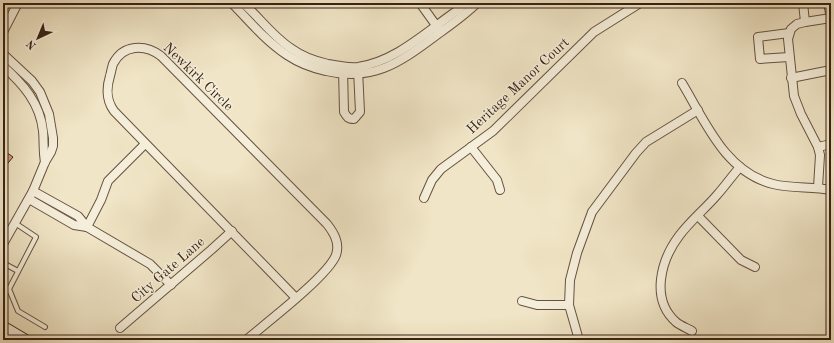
<svg xmlns="http://www.w3.org/2000/svg" width="834" height="343" viewBox="0 0 834 343" font-family="'Old Standard TT',serif">
<style>
.building{fill:#d89e77;stroke:#382113}
.lines{fill:none;stroke-linecap:round;stroke-linejoin:round}
.lane-casing{stroke:#665240;stroke-width:6}
.street-casing{stroke:#665240;stroke-width:10}
.secondary-casing{stroke:#382113;stroke-width:13}
.lane{stroke:#f5eeda;stroke-width:4}
.street{stroke:#f5eeda;stroke-width:8}
.secondary{stroke:#f5eeda;stroke-width:11}
.labels{text-anchor:middle;dominant-baseline:central;stroke-width:3;stroke-linejoin:round;paint-order:stroke}
.street-label{font-size:14px;fill:#382113;stroke:#f5eeda}
</style>
<rect width="100%" height="100%" fill="#f0e5c6"/>
<filter id="stains"><feTurbulence type="fractalNoise" baseFrequency=".005" numOctaves="4"/><feColorMatrix values="0 0 0 0 .2 0 0 0 0 .09 0 0 0 0 .02 0 0 0 .5 -.17"/></filter>
<radialGradient id="worn" r=".72"><stop offset=".6" stop-color="#630" stop-opacity="0"/><stop offset="1" stop-color="#630" stop-opacity=".3"/></radialGradient>
<!-- building -->
<polygon class="building" points="3,150 13,157 3,169"/>
<g class="lines">
<defs>
<g id="lane">
<polyline points="15,223 36,237 9,289 18,311 45,327"/>
<polyline points="3,263 18,271"/>
</g>
<g id="street">
<path d="M232,3C249,21 266,41 287,55C299,63 312,68 326,71C372,82 399,63 434,37C449,26 464,16 477,3"/>
<path d="M243,3C260,18 273,37 292,49C303,57 315,61 328,64C338,66 348,68 358,67C397,61 427,31 458,10L465,3"/>
<polyline points="420,3 438,28"/>
<polyline points="803,3 805,22"/>
<polyline points="828,3 831,18"/>
<polyline points="3,32 18,3"/>
<polyline points="3,54 32,81 40,92 49,114 53,138 53,146 51,152 45,162 33,191 3,244"/>
<polyline points="789,57 760,59 758,37 789,33"/>
<path d="M3,66C23,84 40,103 43,131C44,141 43,151 45,162"/>
<path d="M343,69L344,112C347,117 348,119 354,119L360,112L358,70"/>
<polyline points="791,78 831,70"/>
<path d="M682,83C705,121 725,172 773,184C792,189 812,186 831,190"/>
<polyline points="471,147 497,180 500,190"/>
<polyline points="818,147 831,144"/>
<polyline points="818,187 820,155 818,147 801,114 794,96 788,39 791,29 797,24 805,22 831,18"/>
<polyline points="33,191 78,216 87,227 150,264 171,285"/>
<polyline points="424,198 432,180 441,169 493,131 594,32 640,3"/>
<polyline points="29,199 74,225 87,227"/>
<polyline points="698,216 741,260 755,267"/>
<polyline points="87,227 101,200 108,181 145,144"/>
<polyline points="522,301 537,305 569,305"/>
<polyline points="120,328 211,250 232,231"/>
<path d="M692,331C687,328 681,326 676,322C650,299 661,260 679,236C690,221 705,209 717,195C725,186 732,176 740,167"/>
<path d="M246,340C265,324 328,276 336,255C340,243 334,233 327,224L161,56C145,44 123,44 113,64C112,67 111,72 110,76C106,89 106,100 114,111L296,298"/>
<polyline points="579,340 569,305 570,280 577,253 592,212 636,153 646,142 698,110"/>
</g>
<polyline id="secondary" points="3,327 25,340"/>
</defs>
<!-- lane casing -->
<use href="#lane" class="lane-casing"/>
<!-- street casing -->
<use href="#street" class="street-casing"/>
<!-- secondary casing -->
<use href="#secondary" class="secondary-casing"/>
<!-- lane -->
<use href="#lane" class="lane"/>
<!-- street -->
<use href="#street" class="street"/>
<!-- secondary -->
<use href="#secondary" class="secondary"/>
</g>
<g class="labels">
<!-- street labels -->
<g class="street-label">
<text transform="translate(198 77) rotate(44)">Newkirk Circle</text>
<text transform="translate(518 86) rotate(-43)">Heritage Manor Court</text>
<text transform="translate(168 270) rotate(-41)">City Gate Lane</text>
</g>
</g>
<!-- margin -->
<rect width="834" height="343" fill="none" stroke="#f0e5c6" stroke-width="16"/>
<rect x="4" y="4" width="826" height="335" fill="none" stroke="#382113" stroke-width="2"/>
<rect x="8" y="8" width="818" height="327" fill="none" stroke="#382113"/>
<!-- north arrow -->
<g transform="translate(38 38) rotate(224)" stroke="#f5eeda" stroke-width="3" paint-order="stroke">
<path d="M0-3L7 15L0 10L-7 15Z" fill="#382113"/>
<text y="-6" font-size="11" font-weight="bold" text-anchor="middle" fill="#382113">N</text>
</g>
<rect width="100%" height="100%" filter="url(#stains)"/>
<rect width="100%" height="100%" fill="url(#worn)"/>
</svg>
